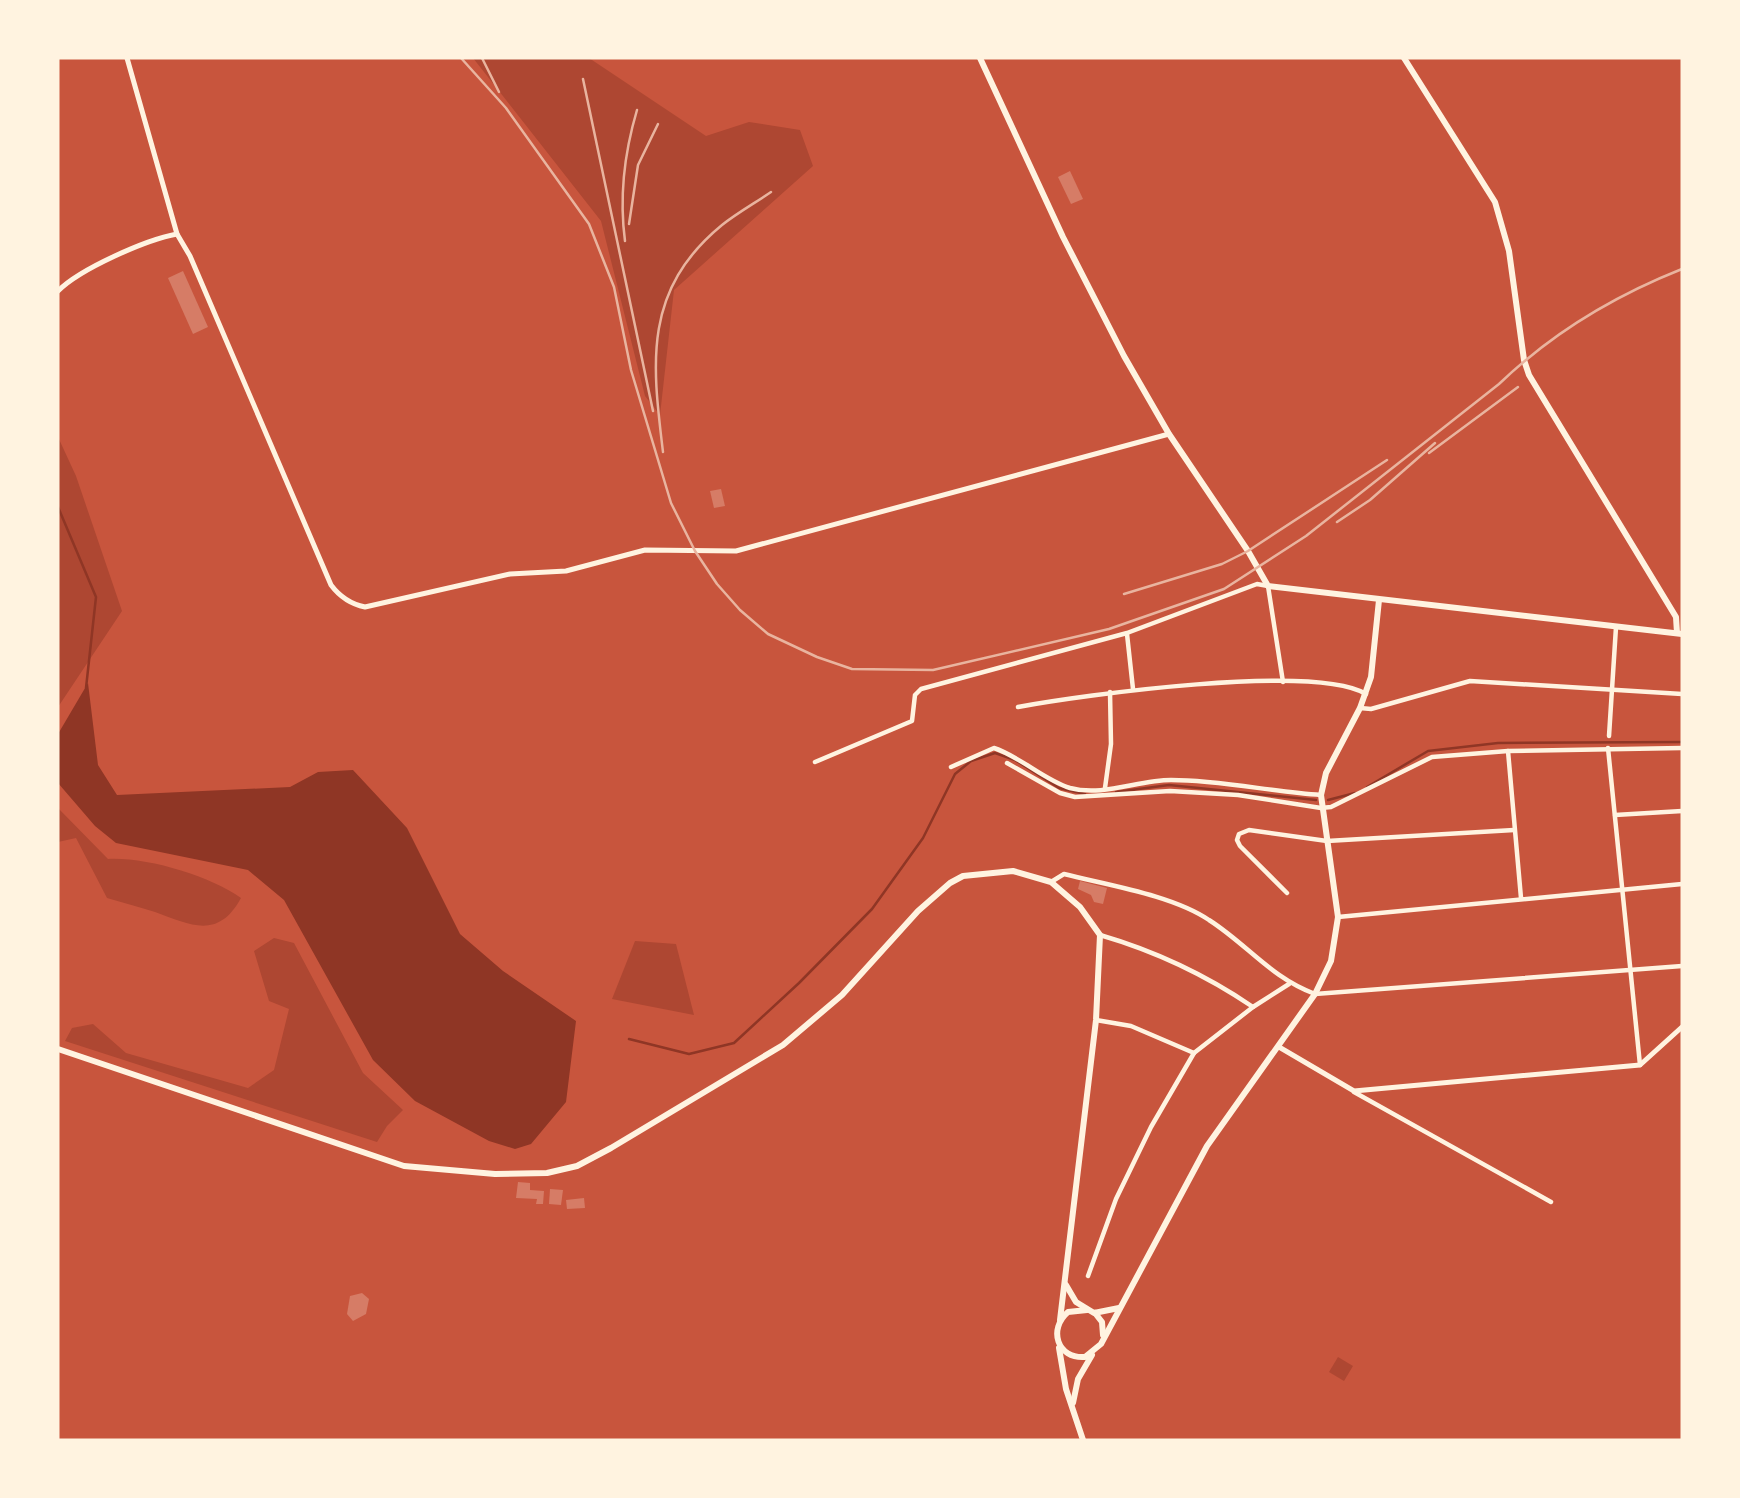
<svg xmlns="http://www.w3.org/2000/svg" width="1740" height="1498" viewBox="0 0 1740 1498" font-family="'Crimson Pro',serif">
<style>
.green{fill:#ae4732}
.water{fill:#8f3625}
.lines{fill:none;stroke-linecap:round;stroke-linejoin:round}
.stream{stroke:#8f3625;stroke-width:2.5}
.building{fill:#d67c66}
.minor{stroke:#fff3e0;stroke-width:4.5}
.tertiary{stroke:#fff3e0;stroke-width:5}
.secondary{stroke:#fff3e0;stroke-width:6}
.rail{stroke:#e9b49f;stroke-width:2.5}
</style>
<rect width="100%" height="100%" fill="#c8553d"/>
<!-- green -->
<g class="green">
<polygon points="473,58 589,58 706,136 749,122 800,130 813,166 674,290 660,415 645,396 601,221"/>
<polygon points="58,437 76,476 122,611 58,707"/>
<path d="M58,808L108,859C147,857 210,876 241,898C218,940 191,925 155,912C140,907 123,903 107,898L76,838L58,842Z"/>
<polygon points="274,938 294,943 363,1073 403,1110 387,1126 377,1142 65,1041 72,1028 93,1024 126,1053 248,1088 274,1070 289,1009 269,1001 254,951"/>
<polygon points="635,941 676,944 694,1015 612,999"/>
<polygon points="1338,1357 1353,1366 1344,1381 1329,1372"/>
</g>
<!-- water -->
<polygon class="water" points="88,683 98,765 117,795 290,787 318,772 353,770 407,828 460,934 503,971 576,1021 566,1102 531,1144 515,1149 489,1141 415,1101 373,1060 284,900 248,870 116,843 95,826 58,783 58,734"/>
<g class="lines">
<!-- stream -->
<g class="stream">
<polyline points="58,507 96,597 86,688"/>
<polyline points="1367,787 1428,751 1498,743 1682,742"/>
<polyline points="1116,792 1169,785 1316,800"/>
<polyline points="1328,800 1355,793"/>
<polyline points="629,1039 689,1054 734,1043 799,983 872,909 923,838 955,774 971,761 995,753 1015,760 1059,788 1085,794"/>
</g>
</g>
<!-- building -->
<g class="building">
<polygon points="1070,171 1083,199 1071,204 1058,177"/>
<polygon points="183,271 208,327 193,334 168,278"/>
<polygon points="721,489 725,506 714,508 710,491"/>
<polygon points="1080,881 1107,888 1103,904 1094,902 1091,895 1078,889"/>
<polygon points="518,1182 530,1183 530,1190 544,1191 543,1204 536,1204 537,1199 516,1198"/>
<polygon points="550,1189 563,1190 561,1205 549,1204"/>
<polygon points="584,1198 585,1208 567,1209 566,1200"/>
<polygon points="362,1293 369,1299 366,1314 353,1321 347,1314 350,1296"/>
</g>
<g class="lines">
<!-- minor -->
<g class="minor">
<polyline points="1127,634 1133,689"/>
<path d="M1018,707C1083,695 1314,663 1366,694"/>
<polyline points="1360,708 1371,709 1470,681 1682,694"/>
<polyline points="1609,736 1616,627"/>
<polyline points="1608,748 1640,1065"/>
<polyline points="1508,751 1521,898"/>
<polyline points="815,762 912,721 915,695 921,689 1127,633 1257,584 1268,586 1283,682"/>
<polyline points="1007,763 1060,793 1075,797 1170,791 1238,795 1321,808 1331,807 1432,757 1508,751 1682,748"/>
<path d="M951,767L994,748C1021,757 1044,780 1070,788C1103,797 1138,780 1171,780C1222,780 1271,792 1321,795"/>
<polyline points="1105,788 1111,744 1110,692"/>
<polyline points="1615,815 1682,811"/>
<path d="M1051,882L1064,874C1107,885 1172,895 1209,920C1248,945 1270,977 1315,994L1682,966"/>
<polyline points="1287,893 1240,846 1237,840 1239,834 1249,830 1327,841 1514,830"/>
<polyline points="1338,917 1682,884"/>
<path d="M1100,935C1155,951 1206,975 1253,1007"/>
<polyline points="1096,1020 1131,1026 1194,1053"/>
<polyline points="1354,1092 1551,1202"/>
<polyline points="1088,1276 1116,1199 1151,1127 1194,1053 1253,1007 1289,984"/>
</g>
<!-- tertiary -->
<g class="tertiary">
<path d="M127,58L177,234L190,256L331,585C340,597 350,604 365,607L510,574L566,571L645,550L736,551L1169,434"/>
<path d="M58,291C80,269 145,240 177,234"/>
<polyline points="1279,1047 1354,1091 1640,1065 1682,1027"/>
</g>
<!-- secondary -->
<g class="secondary">
<polyline points="980,58 1063,237 1124,356 1169,434 1248,551 1268,586 1682,634"/>
<polyline points="1404,58 1495,202 1509,251 1524,360 1529,375 1676,617 1677,633"/>
<polyline points="58,1049 404,1166 495,1174 547,1173 577,1166 611,1148 783,1045 842,995 918,911 950,883 963,876 1013,871 1051,882 1080,907 1100,935 1096,1020 1060,1320"/>
<polyline points="1066,1285 1076,1302 1094,1313 1119,1308"/>
<path d="M1087,1310L1068,1312C1048,1329 1057,1359 1085,1357L1101,1344L1207,1146L1315,994L1331,961L1338,917L1321,795L1326,773L1360,708L1371,677L1379,600"/>
<polyline points="1095,1313 1102,1322 1103,1335"/>
<polyline points="1059,1348 1066,1389 1083,1440"/>
<polyline points="1073,1403 1078,1379 1092,1355"/>
</g>
<!-- rail -->
<g class="rail">
<path d="M461,58L506,108L589,224L614,287L631,370L671,503L695,551L717,584L740,610L768,634L817,657L852,669L933,670L1109,629L1224,589L1306,536L1499,384C1552,333 1614,296 1682,269"/>
<polyline points="482,58 499,92"/>
<polyline points="583,79 653,411"/>
<polyline points="629,224 638,165 658,124"/>
<path d="M625,241C619,196 624,154 637,110"/>
<path d="M663,452C652,362 643,290 722,225C737,213 755,203 771,192"/>
<polyline points="1429,453 1518,387"/>
<polyline points="1337,522 1370,500 1435,443"/>
<polyline points="1124,594 1222,564 1248,551 1387,460"/>
</g>
</g>
<!-- border -->
<rect width="1740" height="1498" fill="none" stroke="#fff3e0" stroke-width="119"/>
</svg>
